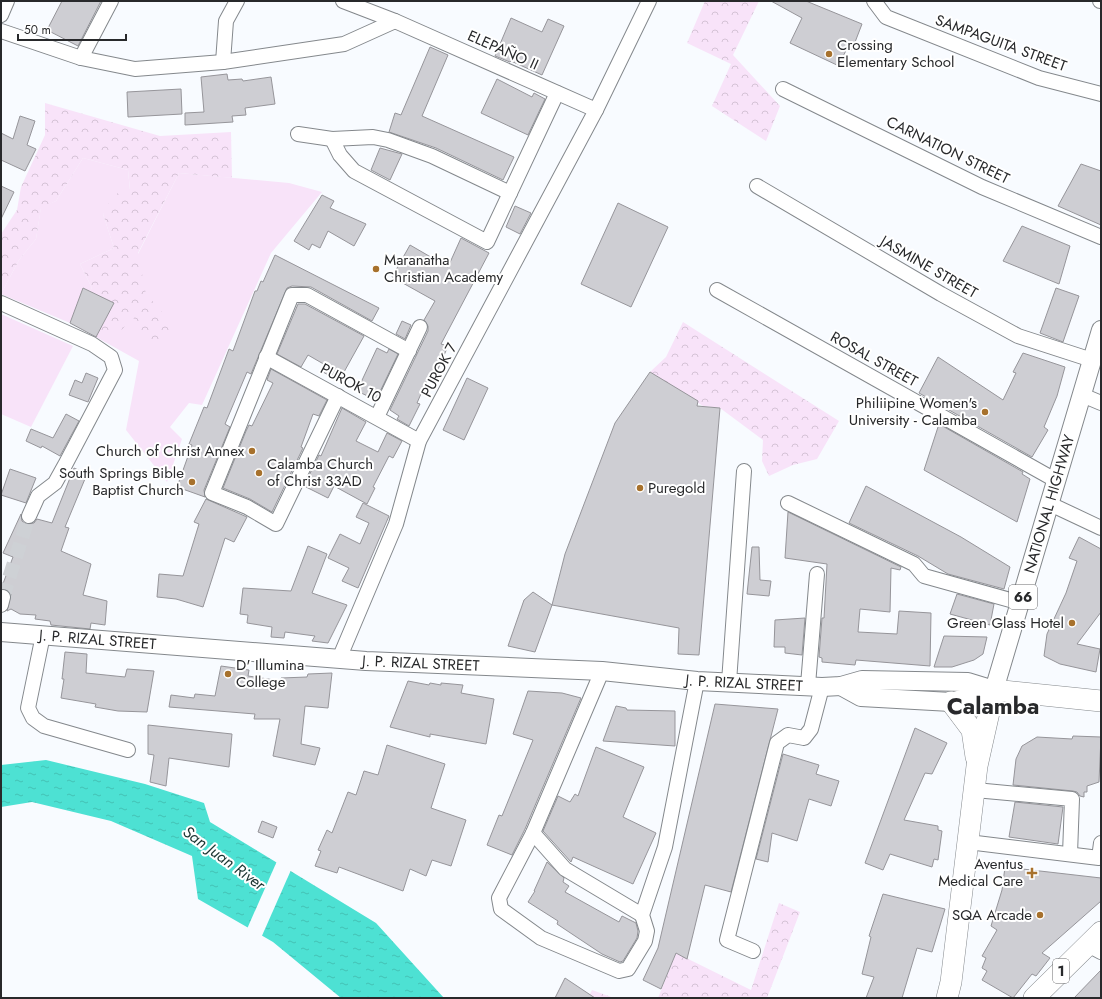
<svg xmlns="http://www.w3.org/2000/svg" width="1102" height="999" viewBox="0 0 1102 999" font-family="Jost,sans-serif">
<style>
.grass{fill:#f8e3f9}
.forest{fill:url(#forest-crowns)}
.water{fill:url(#water-ripples)}
.pier{fill:#f8fbff}
.building{fill:#ceced3;stroke:#96959a}
.lines{fill:none;stroke-linecap:round;stroke-linejoin:round}
.minor-tunnel{stroke:#ced1d5;stroke-width:14;stroke-dasharray:14 7;stroke-linecap:butt}
.minor-casing{stroke:#84888c;stroke-width:16}
.major-casing{stroke:#84888c;stroke-width:20}
.highway-casing{stroke:#84888c;stroke-width:22}
.minor{stroke:#fff;stroke-width:14}
.major{stroke:#fff;stroke-width:18}
.highway{stroke:#fff;stroke-width:21}
.poi-dot{fill:#a7712c;stroke:#fff;stroke-width:1.5}
.labels{text-anchor:middle;dominant-baseline:central;stroke-width:4;stroke-linejoin:round;paint-order:stroke}
.shield{fill:#fff;stroke:#68696b;stroke-width:1}
.shield-label{font-size:14px;font-weight:bold;fill:#28292b}
.street-label{font-size:15px;fill:#28292b;stroke:#fff}
.poi-label{font-size:15px;fill:#28292b;stroke:#fff;text-anchor:end}
.water-label{font-size:16px;font-style:italic;fill:#1c3532;stroke:#fff}
.town-label{font-size:23px;font-weight:bold;fill:#28292b;stroke:#fff}
</style>
<defs>
<pattern id="forest-crowns" width="20" height="18" patternUnits="userSpaceOnUse"><rect width="20" height="18" fill="#f8e3f9"/><path d="M2 6a3 3 0 1 1 6 0M12 15a3 3 0 1 1 6 0" fill="none" stroke="#d5c3d6"/></pattern>
<pattern id="water-ripples" width="26" height="14" patternUnits="userSpaceOnUse"><rect width="26" height="14" fill="#4de1d3"/><path d="M2 4q2-2 4 0t4 0M15 11q2-2 4 0t4 0" fill="none" stroke="#43c1b5"/></pattern>
</defs>
<rect width="100%" height="100%" fill="#f8fbff"/>
<!-- grass -->
<g class="grass">
<polygon points="83,158 128,170 130,190 103,214 114,248 80,264 92,288 90,291 83,288 70,323 1,294 19,260 36,239 41,207 56,201"/>
<polygon points="179,173 289,183 322,192 271,253 202,405 189,403 170,427 182,439 167,482 126,430 139,361 96,337"/>
<polygon points="1,314 73,346 31,427 1,414"/>
</g>
<!-- forest -->
<g class="forest">
<polygon points="705,1 759,1 733,55 780,106 766,141 712,106 731,64 687,43"/>
<polygon points="45,103 160,136 231,132 232,178 179,173 138,253 146,294 173,324 159,348 143,337 133,317 118,334 96,337 79,307 92,288 80,264 114,248 103,214 113,195 130,189 128,170 83,158 56,201 41,208 36,239 19,260 1,294 1,234 17,210 21,187 45,135"/>
<polygon points="683,322 839,421 817,459 793,465 769,476 762,461 763,440 720,408 703,406 650,372 666,357"/>
<polygon points="779,903 800,912 767,998 658,998 676,953 751,990"/>
<polygon points="592,990 614,998 588,998"/>
</g>
<!-- water -->
<polygon class="water" points="46,760 145,784 204,803 210,822 376,923 444,998 341,998 273,942 198,899 192,856 111,821 32,802 1,807 1,765"/>
<!-- pier -->
<polygon class="pier" points="277,861 291,870 261,938 247,929"/>
<!-- building -->
<g class="building">
<polygon points="62,1 101,1 78,46 47,30"/>
<polygon points="771,1 806,1 862,24 852,50 847,48 839,66 790,43 802,18"/>
<polygon points="511,18 542,32 548,19 564,26 542,75 511,61 510,62 495,56"/>
<polygon points="430,47 448,55 422,116 514,157 503,180 436,148 389,132 395,113 401,115"/>
<polygon points="227,74 228,80 242,79 243,81 271,77 275,104 245,108 246,115 232,116 233,122 185,125 185,113 204,112 201,77"/>
<polygon points="497,79 532,97 534,93 545,99 528,135 481,113"/>
<polygon points="181,89 182,114 128,117 127,92"/>
<polygon points="20,116 35,121 27,145 36,149 25,171 1,160 1,133 13,139"/>
<polygon points="380,148 402,154 390,180 371,170"/>
<polygon points="1081,164 1101,171 1101,225 1058,206"/>
<polygon points="1,186 14,192 1,219"/>
<polygon points="322,195 334,201 330,208 366,224 354,246 328,231 320,248 312,244 309,250 294,241"/>
<polygon points="618,203 668,227 631,307 581,284"/>
<polygon points="515,206 531,213 520,234 506,227"/>
<polygon points="1022,226 1070,246 1059,284 1003,261"/>
<polygon points="461,238 489,253 441,344 448,346 432,383 427,380 417,403 420,404 409,426 397,419 399,416 390,410 428,331 428,326 424,320 435,301 392,277 410,245 448,267"/>
<polygon points="275,255 379,308 372,321 311,287 292,286 287,288 251,374 247,372 225,424 230,427 204,490 205,497 177,487 192,445 189,444 204,407 207,408 229,349 233,351 255,291 257,291 261,281 263,282"/>
<polygon points="83,288 114,303 96,337 70,323"/>
<polygon points="1056,288 1079,296 1063,342 1040,333"/>
<polygon points="298,304 305,304 364,336 339,381 323,372 327,366 308,355 301,367 277,354"/>
<polygon points="402,321 411,325 405,339 396,334"/>
<polygon points="377,348 387,353 389,349 398,354 376,400 357,391"/>
<polygon points="1023,353 1065,367 1057,396 1044,427 1048,430 1032,457 919,393 938,357 1003,400 1016,373 1013,372"/>
<polygon points="271,369 327,400 319,416 313,414 301,447 303,448 272,512 250,499 223,488 246,431 249,425 252,426 273,383 267,380"/>
<polygon points="650,372 698,401 697,406 720,408 699,655 678,654 679,628 552,605 565,554 615,423"/>
<polygon points="86,373 98,378 88,402 69,395 75,380 82,383"/>
<polygon points="467,378 488,388 464,440 443,430"/>
<polygon points="342,408 366,422 356,441 378,452 387,433 402,441 393,458 389,456 373,487 375,488 367,504 334,486 328,498 304,486 319,455 321,456"/>
<polygon points="66,414 79,421 60,456 42,446 41,448 26,441 31,429 53,438"/>
<polygon points="939,424 1023,472 1022,474 1030,479 1017,522 924,470"/>
<polygon points="74,468 87,474 65,527 69,528 61,551 91,564 83,595 107,601 105,625 91,623 90,629 51,625 50,621 35,619 36,615 20,614 11,609 7,611 11,594 5,589 1,589 13,557 3,553 21,514 22,521 26,524 34,523 37,519 52,523"/>
<polygon points="10,469 36,478 26,503 1,495"/>
<polygon points="866,486 961,537 1010,567 1004,589 948,574 918,556 849,523"/>
<polygon points="206,499 247,517 234,542 225,538 203,607 176,599 157,597 159,574 183,576 199,524 194,522"/>
<polygon points="363,503 389,516 358,588 342,581 349,568 328,558 340,534 360,544 369,523 356,517"/>
<polygon points="788,512 901,567 900,570 891,568 890,612 860,609 858,632 897,634 899,611 931,613 930,666 856,660 855,665 822,662 822,658 819,657 822,618 824,618 827,564 785,558"/>
<polygon points="1079,537 1101,549 1101,612 1077,644 1100,649 1096,672 1060,664 1044,656 1047,634 1066,593 1077,561 1069,558"/>
<polygon points="308,546 327,554 312,593 347,605 328,643 312,641 315,636 285,632 284,638 271,637 272,627 247,623 248,615 240,614 243,588 291,591"/>
<polygon points="752,547 759,547 760,580 771,581 769,596 747,594"/>
<polygon points="533,592 552,605 535,652 508,646 524,600"/>
<polygon points="957,594 994,604 990,625 950,614"/>
<polygon points="805,618 802,655 785,653 785,647 774,647 775,620"/>
<polygon points="944,636 987,637 983,654 974,660 952,667 934,667"/>
<polygon points="65,652 87,654 86,673 125,677 127,669 154,671 147,712 118,711 95,707 96,704 61,698 64,679 62,679"/>
<polygon points="221,666 249,670 248,676 281,681 281,678 307,677 308,674 332,673 328,708 305,706 301,744 320,748 315,765 273,756 280,719 254,719 255,714 169,707 171,695 194,698 195,694 215,696"/>
<polygon points="408,681 429,685 430,683 441,685 441,683 463,685 461,693 494,699 486,744 430,734 430,737 390,727"/>
<polygon points="528,691 562,693 581,698 525,829 512,855 487,845 499,815 502,816 533,740 513,734"/>
<polygon points="715,704 778,709 731,892 705,885 687,959 676,953 661,989 643,980 658,948"/>
<polygon points="616,706 626,708 627,710 675,711 675,746 603,741"/>
<polygon points="148,725 232,734 229,767 169,758 166,786 150,782 154,755 148,754"/>
<polygon points="915,728 947,743 932,774 925,773 904,820 938,826 938,830 942,831 938,860 934,859 932,867 890,854 883,870 865,863"/>
<polygon points="1073,736 1101,737 1099,782 1087,786 1087,792 1084,792 1084,797 1080,796 1077,792 1073,791 1013,785 1016,759 1022,746 1037,737 1072,739"/>
<polygon points="387,745 445,764 431,808 466,820 451,866 432,860 426,876 410,869 403,891 339,867 337,873 315,866 321,851 318,850 327,830 332,833 348,792 356,795 364,771 378,775"/>
<polygon points="596,747 644,767 623,817 656,833 633,884 573,857 571,862 543,831 558,796 570,802 575,794 578,796"/>
<polygon points="783,754 819,765 816,774 839,781 831,806 809,799 797,841 772,833 768,862 756,859"/>
<polygon points="1015,802 1063,807 1058,844 1009,837"/>
<polygon points="262,821 277,827 273,838 258,832"/>
<polygon points="547,862 564,878 563,882 569,886 565,892 619,922 622,916 636,923 638,931 637,938 623,961 620,962 602,954 557,924 558,921 528,902 535,891 534,891"/>
<polygon points="1005,867 1101,878 1101,901 1042,953 1050,958 1036,976 1032,974 1013,998 982,980 987,971 982,968 986,958 982,956 997,930 991,926 1002,890"/>
<polygon points="883,894 945,909 932,952 917,948 902,998 866,998 874,977 862,974 871,937 869,936"/>
<polygon points="1101,970 1101,998 1074,998"/>
<polygon points="565,978 595,998 555,998"/>
</g>
<g class="lines">
<!-- minor-tunnel -->
<polyline class="minor-tunnel" points="3,597 29,516"/>
<defs>
<g id="minor">
<polyline points="343,1 395,21 596,110"/>
<polyline points="874,1 886,17 1039,78 1101,94"/>
<polyline points="1100,1 1101,1"/>
<polyline points="1,15 7,1"/>
<polyline points="1,31 81,58 135,69 223,62 344,44 395,21"/>
<polyline points="81,58 111,1"/>
<polyline points="223,62 226,21 237,1"/>
<polyline points="783,89 982,187 1101,237"/>
<polyline points="298,134 332,139 373,137 388,140 432,156 510,193"/>
<polyline points="332,139 340,155 354,171 487,242 557,93"/>
<polyline points="757,186 941,294 1018,336 1092,360"/>
<polyline points="717,290 1057,481"/>
<polyline points="1,303 92,344 111,357 115,370 65,465 55,483 38,496 29,516"/>
<polyline points="266,357 419,441"/>
<polyline points="1082,395 1101,403"/>
<polyline points="338,396 276,524 247,507 212,493 292,295 307,295 409,351"/>
<polyline points="377,417 420,327"/>
<polyline points="788,503 914,564 924,576 1021,603"/>
<polyline points="1050,504 1101,528"/>
<polyline points="1,605 3,597"/>
<polyline points="43,635 28,708 33,718 44,726 128,750"/>
<polyline points="339,659 396,524 419,441 596,110 649,1"/>
<polyline points="602,671 533,833 499,898 501,909 541,938 619,971 628,969 645,941 647,931 642,915 665,847 697,681"/>
<polyline points="729,682 744,471"/>
<polyline points="808,685 817,574"/>
<polyline points="975,790 1072,799 1070,854"/>
<polyline points="533,833 565,869 642,915"/>
<polyline points="968,842 1099,858 1101,843"/>
<polyline points="1088,945 1101,952"/>
<polyline points="753,951 727,940 777,743 788,735 804,738 811,729 822,687"/>
</g>
<g id="major">
<path id="s1" d="M1,632L366,661L602,671L697,681L822,687L841,686L862,680L968,682L994,690"/>
<polyline points="841,686 861,697 951,702 994,690"/>
<path id="s2" d="M994,690L1101,330"/>
</g>
<g id="highway">
<polyline points="951,702 972,730 976,757"/>
<polyline points="947,998 951,982 977,766 994,690 1101,701"/>
<polyline points="1034,998 1101,932"/>
</g>
</defs>
<!-- minor casing -->
<use href="#minor" class="minor-casing"/>
<!-- major casing -->
<use href="#major" class="major-casing"/>
<!-- highway casing -->
<use href="#highway" class="highway-casing"/>
<!-- minor -->
<use href="#minor" class="minor"/>
<!-- major -->
<use href="#major" class="major"/>
<!-- highway -->
<use href="#highway" class="highway"/>
</g>
<!-- markers -->
<g class="poi-dot">
<circle cx="829" cy="54" r="4"/>
<circle cx="376" cy="269" r="4"/>
<circle cx="985" cy="412" r="4"/>
<circle cx="252" cy="451" r="4"/>
<circle cx="259" cy="473" r="4"/>
<circle cx="192" cy="482" r="4"/>
<circle cx="640" cy="488" r="4"/>
<circle cx="1072" cy="623" r="4"/>
<circle cx="228" cy="674" r="4"/>
<path d="M1030 867h4v4h4v4h-4v4h-4v-4h-4v-4h4z"/>
<circle cx="1040" cy="915" r="4"/>
</g>
<g class="labels">
<!-- shield labels -->
<g class="shield">
<rect x="1009" y="585" width="28" height="24" rx="3"/>
<rect x="1053" y="959" width="16" height="24" rx="3"/>
</g>
<g class="shield-label">
<text x="1023" y="597">66</text>
<text x="1061" y="971">1</text>
</g>
<!-- street labels -->
<g class="street-label">
<text transform="translate(1001 43) rotate(20)">SAMPAGUITA STREET</text>
<text transform="translate(503 50) rotate(24)">ELEPAÑO II</text>
<text transform="translate(948 150) rotate(26)">CARNATION STREET</text>
<text transform="translate(929 267) rotate(30)">JASMINE STREET</text>
<text transform="translate(874 359) rotate(29)">ROSAL STREET</text>
<text transform="translate(439 370) rotate(-62)">PUROK 7</text>
<text transform="translate(351 383) rotate(28)">PUROK 10</text>
<text stroke="none"><textPath href="#s2" startOffset="194">NATIONAL HIGHWAY</textPath></text>
<text stroke="none"><textPath href="#s1" startOffset="97">J. P. RIZAL STREET</textPath></text>
<text stroke="none"><textPath href="#s1" startOffset="421">J. P. RIZAL STREET</textPath></text>
<text stroke="none"><textPath href="#s1" startOffset="745">J. P. RIZAL STREET</textPath></text>
</g>
<!-- poi labels -->
<g class="poi-label">
<text x="837" y="45" text-anchor="start">Crossing<tspan x="837" dy="17">Elementary School</tspan></text>
<text x="384" y="260" text-anchor="start">Maranatha<tspan x="384" dy="17">Christian Academy</tspan></text>
<text x="977" y="403">Philiipine Women's<tspan x="977" dy="17">University - Calamba</tspan></text>
<text x="244" y="451">Church of Christ Annex</text>
<text x="267" y="464" text-anchor="start">Calamba Church<tspan x="267" dy="17">of Christ 33AD</tspan></text>
<text x="184" y="473">South Springs Bible<tspan x="184" dy="17">Baptist Church</tspan></text>
<text x="648" y="488" text-anchor="start">Puregold</text>
<text x="1064" y="623">Green Glass Hotel</text>
<text x="236" y="665" text-anchor="start">D' Illumina<tspan x="236" dy="17">College</tspan></text>
<text x="1023" y="864">Aventus<tspan x="1023" dy="17">Medical Care</tspan></text>
<text x="1032" y="915">SQA Arcade</text>
</g>
<!-- water labels -->
<g class="water-label">
<text transform="translate(224 858) rotate(36)">San Juan River</text>
</g>
<!-- town labels -->
<g class="town-label">
<text x="993" y="706">Calamba</text>
</g>
</g>
<!-- border -->
<rect width="1102" height="999" fill="none" stroke="#28292b" stroke-width="4"/>
<!-- scale -->
<path d="M18 34v6h108v-6" fill="none" stroke="#28292b" stroke-width="2"/>
<text x="24" y="34" font-size="12" fill="#28292b" stroke="#ffffff" stroke-width="3" paint-order="stroke">50 m</text>
</svg>
